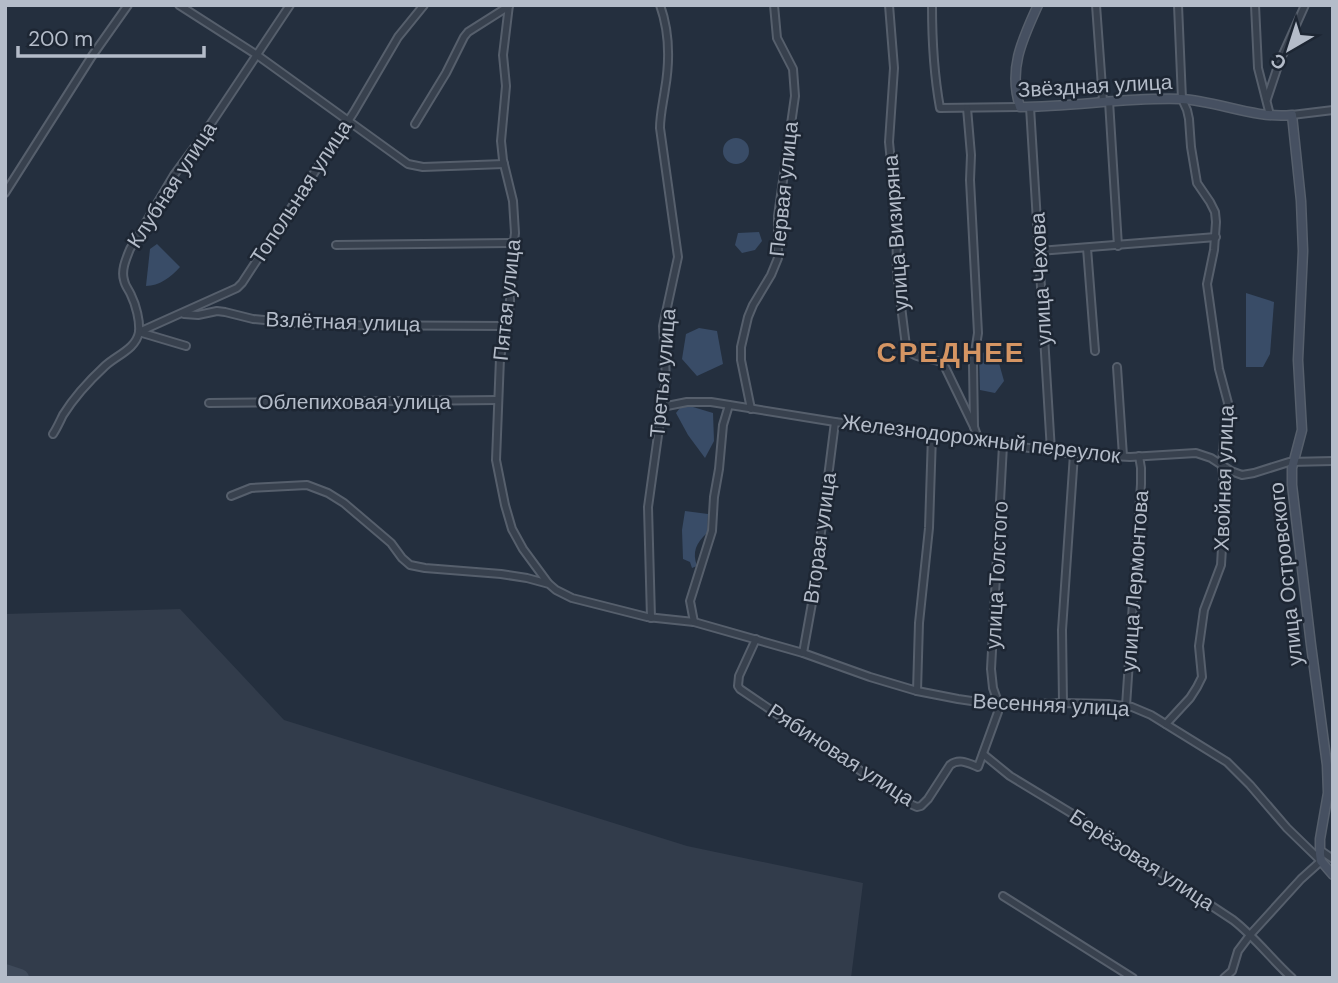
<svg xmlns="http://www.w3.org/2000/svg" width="1338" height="983" viewBox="0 0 1338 983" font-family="'DM Sans',sans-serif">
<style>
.airport{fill:#323c4b}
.water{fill:#394c67}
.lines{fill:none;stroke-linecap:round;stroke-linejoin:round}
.taxiway{stroke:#3f4a5a;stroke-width:18}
.street-casing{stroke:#565f6c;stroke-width:10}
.secondary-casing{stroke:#565f6c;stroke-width:11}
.street{stroke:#38414e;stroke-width:6}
.secondary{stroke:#465061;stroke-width:8}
.labels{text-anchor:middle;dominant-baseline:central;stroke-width:5;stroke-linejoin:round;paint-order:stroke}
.street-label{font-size:21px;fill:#b4bcc9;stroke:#1d2633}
.district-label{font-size:28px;font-weight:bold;letter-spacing:2px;fill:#d59563;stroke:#1d2633}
</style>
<rect width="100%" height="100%" fill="#242f3e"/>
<!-- airport -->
<polygon class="airport" points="180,609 284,720 687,846 863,883 851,978 5,978 5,614"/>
<!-- water -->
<g class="water">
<circle cx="736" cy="151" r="13"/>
<polygon points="759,232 762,241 755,250 742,253 735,245 738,233"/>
<path d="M157,244L180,267C171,277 159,286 146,286L150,249Z"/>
<polygon points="1246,293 1274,302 1270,354 1263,367 1246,367"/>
<polygon points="699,328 717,331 723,364 697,376 682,359 686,334"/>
<polygon points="995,349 1004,381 995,393 980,390 979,354"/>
<polygon points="683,404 713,413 714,441 705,458 688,435 676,413"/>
<path d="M685,511L708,514L707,533C696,543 692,552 697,566L692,568L690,562L683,559L682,530Z"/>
</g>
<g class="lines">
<!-- taxiway -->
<polyline class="taxiway" points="5,973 20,978"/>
<defs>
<g id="street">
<polyline points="179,5 257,55 408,164 423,167 504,164"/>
<polyline points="509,5 503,55 506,86 501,141 503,160 513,201 515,233 510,271 510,305 500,358 496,460 505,505 512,529 523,549 548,583"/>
<path d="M889,5L894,68L889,142L896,213L897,274L906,346C913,361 930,356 943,363L974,427"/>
<path d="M932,5C932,39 934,75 940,108L1020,107"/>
<polyline points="1096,5 1103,101"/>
<polyline points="1255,5 1258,68 1270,115"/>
<polyline points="1267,99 1279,63 1305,5"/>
<polyline points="1109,101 1118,246"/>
<polyline points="1030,107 1051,451"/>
<polyline points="967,108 971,155 970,180 978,333 973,365 974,427 979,441"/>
<polyline points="1292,115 1333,110"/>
<polyline points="415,124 446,73 464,37 468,32 509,6"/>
<polyline points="5,193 92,56 128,5"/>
<polyline points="336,245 514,243"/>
<polyline points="1087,248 1095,351"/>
<polyline points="1039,251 1216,237"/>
<polyline points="184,314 198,315 217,311 225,312 253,319 317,325 506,326"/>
<polyline points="139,332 237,288 242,283 354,112 398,37 424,5"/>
<polyline points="139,332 186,346"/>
<polyline points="1117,367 1123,456"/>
<polyline points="209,403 498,400"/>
<polyline points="662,407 687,402 711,402 835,422 1074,454 1130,457 1196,453 1211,458 1231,471 1242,475 1254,473 1289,462 1333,461"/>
<polyline points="751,409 741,360 741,347 748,317 753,305 771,275 778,258 778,216 795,96 793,69 777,38 774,5"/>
<path d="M53,434C57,428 60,421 63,415C73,399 91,379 105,366C117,355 136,349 139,332C140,321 136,305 131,295C129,290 125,286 124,280C121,270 126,259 130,249L174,175L202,137L290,5"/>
<polyline points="231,496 251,488 307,485 328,493 344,503 391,543 402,558 410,565 425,568 501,574 527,578 549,584 556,590 572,598 647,617 694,622 803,653 870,677 917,691 958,699 999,705 1063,703 1109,704 1132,707 1151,715 1227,762 1250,785 1287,828 1321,861 1301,879 1250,935 1238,951 1232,971 1224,978"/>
<path d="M651,618L648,507L666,378L663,326L678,257L660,128C660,115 663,103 665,89C670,60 670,33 660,5"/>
<polyline points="694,622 690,601 712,531 714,497 719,469 723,425 729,405"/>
<path d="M756,639L739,676L738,686L740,689L908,803L917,807L921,806L928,799L950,765C959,758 968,763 978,767L998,712L999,705L993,688L991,669L1003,445"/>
<polyline points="803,653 812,603 835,422"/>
<polyline points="917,691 919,623 929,528 932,435"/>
<polyline points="1063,703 1062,630 1074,454"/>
<polyline points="1126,706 1141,484 1141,468 1139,456"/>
<polyline points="1166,724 1190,698 1197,687 1202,677 1199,646 1204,610 1221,565 1225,497 1222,466 1223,450 1228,403 1219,369 1207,284 1214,250 1216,222 1215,212 1210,202 1197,183 1191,147 1189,119 1187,110 1182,99 1178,5"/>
<path d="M983,754L1010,776L1071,813L1233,920C1255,937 1271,959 1292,978"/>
<polyline points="1320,850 1333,859"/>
<polyline points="1003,896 1133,978"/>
</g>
<path id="secondary" d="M1038,5C1022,40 1008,69 1020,107C1074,107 1127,97 1181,99C1218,101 1254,119 1292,115L1301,201L1303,251L1298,360L1302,430L1292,468V485L1311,645L1327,765L1328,793L1320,839V854L1321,861L1333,875"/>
</defs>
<!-- street casing -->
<use href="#street" class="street-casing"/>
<!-- secondary casing -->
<use href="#secondary" class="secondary-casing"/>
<!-- street -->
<use href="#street" class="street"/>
<!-- secondary -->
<use href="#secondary" class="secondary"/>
</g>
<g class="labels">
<!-- street labels -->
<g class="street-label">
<text transform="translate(1095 86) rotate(-3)">Звёздная улица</text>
<text transform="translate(172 185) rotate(-57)">Клубная улица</text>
<text transform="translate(784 189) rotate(-84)">Первая улица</text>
<text transform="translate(301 192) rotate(-57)">Топольная улица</text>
<text transform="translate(896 233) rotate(-94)">улица Визиряна</text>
<text transform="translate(1041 279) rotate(-93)">улица Чехова</text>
<text transform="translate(507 300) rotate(-84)">Пятая улица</text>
<text transform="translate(343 322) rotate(2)">Взлётная улица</text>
<text transform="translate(663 373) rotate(-85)">Третья улица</text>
<text x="354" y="402">Облепиховая улица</text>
<text transform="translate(981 439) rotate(7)">Железнодорожный переулок</text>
<text transform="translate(1224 478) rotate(-88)">Хвойная улица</text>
<text transform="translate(820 538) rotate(-82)">Вторая улица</text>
<text transform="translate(1286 574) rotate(-96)">улица Островского</text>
<text transform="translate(997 575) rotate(-87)">улица Толстого</text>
<text transform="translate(1135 581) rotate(-86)">улица Лермонтова</text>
<text transform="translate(1051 705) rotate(3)">Весенняя улица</text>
<text transform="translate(841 755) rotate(33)">Рябиновая улица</text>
<text transform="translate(1142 860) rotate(33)">Берёзовая улица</text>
</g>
<!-- district labels -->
<g class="district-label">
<text x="951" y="352">СРЕДНЕЕ</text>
</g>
</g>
<!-- border -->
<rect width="1338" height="983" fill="none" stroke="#b4bcc9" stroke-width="14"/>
<!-- north arrow -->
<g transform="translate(1289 49) rotate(219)" stroke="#1d2633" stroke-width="5" paint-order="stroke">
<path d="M0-5L12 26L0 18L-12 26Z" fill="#b4bcc9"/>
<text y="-10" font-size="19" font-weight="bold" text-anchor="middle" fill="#b4bcc9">С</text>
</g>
<!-- scale -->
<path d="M18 46v10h186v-10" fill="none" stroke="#b4bcc9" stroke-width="3.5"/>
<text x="28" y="46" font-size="21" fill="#b4bcc9" stroke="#1d2633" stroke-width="5" paint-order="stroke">200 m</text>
</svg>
